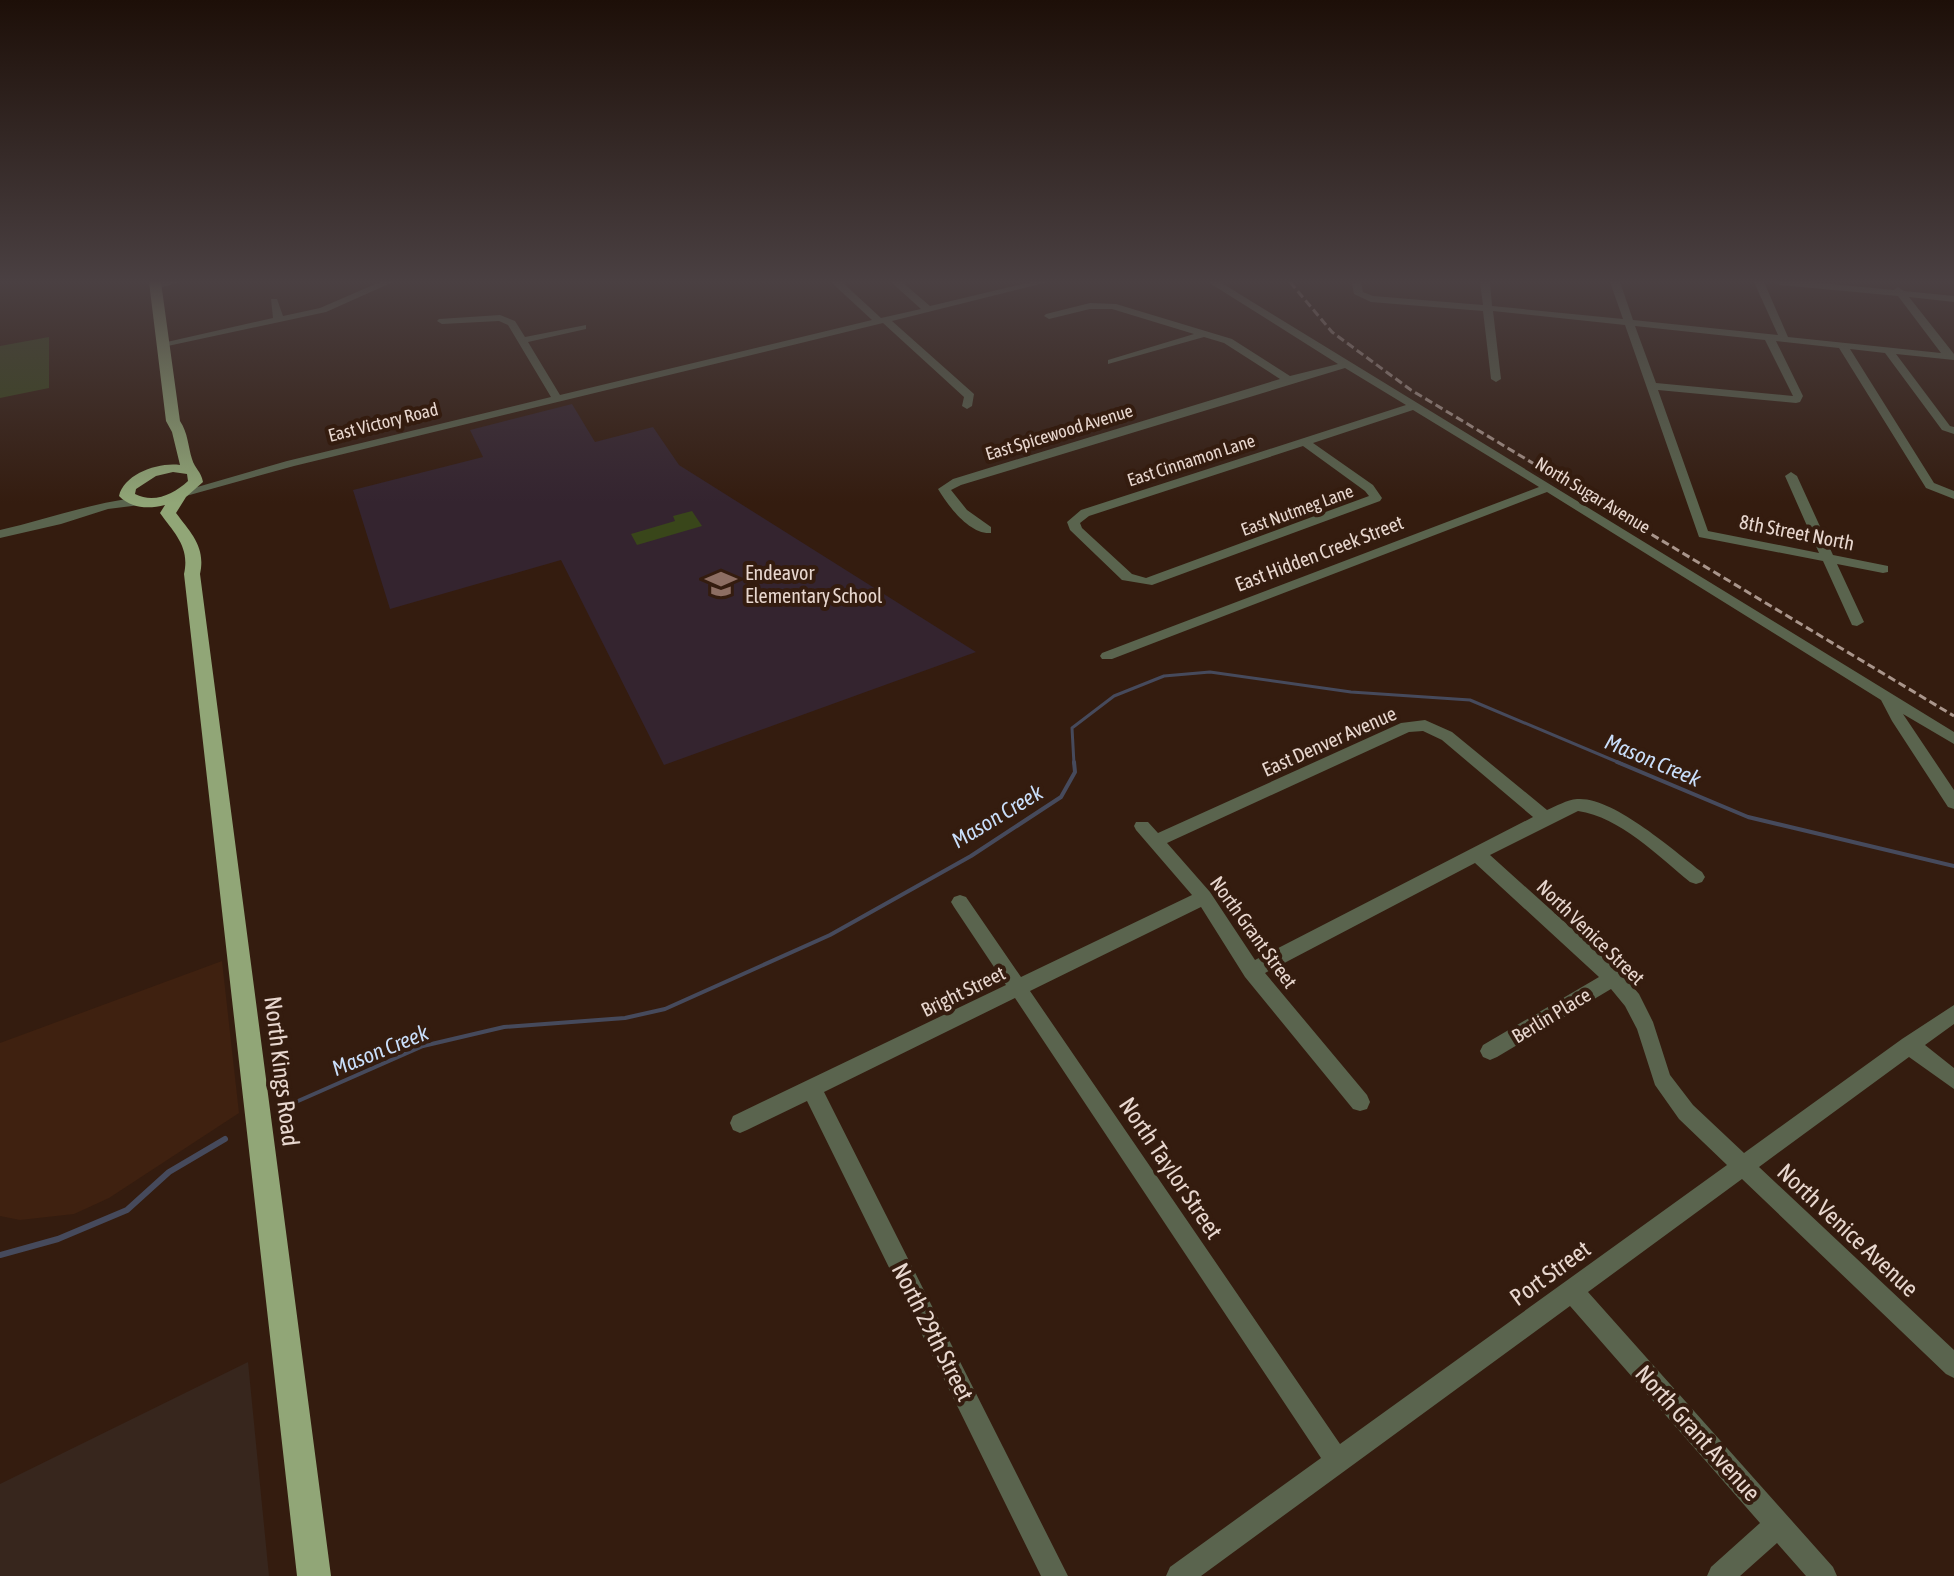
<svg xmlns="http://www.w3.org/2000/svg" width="1954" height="1576" viewBox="0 0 1954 1576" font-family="'Asap Condensed',sans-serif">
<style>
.built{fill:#3f2110}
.industrial{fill:#37261d}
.education{fill:#34242f}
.green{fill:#39461a}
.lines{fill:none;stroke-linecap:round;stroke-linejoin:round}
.stream-far2{stroke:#464a5c;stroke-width:3}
.stream-far1{stroke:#464a5c;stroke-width:4}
.stream{stroke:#464a5c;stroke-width:6}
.minor{fill:#5a644e;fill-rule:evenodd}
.major{fill:#91a677;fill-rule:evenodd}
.rail{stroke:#a9958b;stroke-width:3;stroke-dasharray:8 4;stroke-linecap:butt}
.labels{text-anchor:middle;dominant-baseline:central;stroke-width:8;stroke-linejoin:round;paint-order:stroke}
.far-street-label{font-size:18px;fill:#e8d7cf;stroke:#341c0f}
.street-label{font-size:20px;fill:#e8d7cf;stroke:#341c0f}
.poi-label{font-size:20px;fill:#e8d7cf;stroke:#341c0f;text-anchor:start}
.water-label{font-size:22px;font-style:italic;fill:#c9defa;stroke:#341c0f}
.near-street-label{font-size:24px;fill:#e8d7cf;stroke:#341c0f}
</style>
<rect width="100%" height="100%" fill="#341c0f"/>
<!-- built -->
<polygon class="built" points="222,961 239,1113 109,1198 74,1214 20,1220 0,1216 0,1043"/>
<!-- industrial -->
<polygon class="industrial" points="248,1362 269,1576 0,1576 0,1484"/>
<!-- education -->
<polygon class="education" points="572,404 595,442 653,427 679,465 976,652 664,765 561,560 390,609 353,490 483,457 470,430"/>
<!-- green -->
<g class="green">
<polygon points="49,337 49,388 0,398 0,346"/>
<polygon points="692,511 702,526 637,545 631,534 675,521 673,516"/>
</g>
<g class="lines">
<!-- stream-far2 -->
<polyline class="stream-far2" points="1074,764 1072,728 1114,696 1164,676 1210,672 1351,692 1470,700 1622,764"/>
<!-- stream-far1 -->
<g class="stream-far1">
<polyline points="1617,762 1748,817 1954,866"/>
<polyline points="289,1105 423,1046 504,1027 625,1018 665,1009 830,935 971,856 1061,797 1075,772 1074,762"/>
</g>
<!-- stream -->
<polyline class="stream" points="0,1255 58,1239 127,1210 169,1172 225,1139"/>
<!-- minor -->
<g class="minor">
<polygon points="161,282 181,282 155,289 150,286"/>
<polygon points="380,282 393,282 326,312 163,347 158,344 273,318 271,299 277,299 283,316 320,308"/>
<polygon points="831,282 842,282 881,318 921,309 891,282 902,282 930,306 1031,282 1048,282 892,321 974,394 972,406 967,409 962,406 964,397 883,323 294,466 186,496 180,492 287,461 551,397 508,325 499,321 442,324 437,321 439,319 500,315 515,321 525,337 586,325 586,329 528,342 560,395 872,320"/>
<path d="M1208,282H1220L1954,732V744L1903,714L1954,790V809L1948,807L1892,721L1881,700L1547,492L1112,659H1102L1100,656L1102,653L1539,487L1413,410L1313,443L1373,485L1382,498L1380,501L1152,585L1122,580L1070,530L1067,522L1081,510L1406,405L1345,368L961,485L951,490L967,510L991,527V533C970,535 948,506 938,489L953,479L1280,379L1224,343L1204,337L1108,364V360L1194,334L1112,309H1090L1049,319L1044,316L1046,314L1090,303L1116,304L1232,339L1290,376L1338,364ZM1303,446L1365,491L1369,496L1146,578L1132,574L1082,528L1080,523L1089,516Z"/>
<path d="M1361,282L1363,292L1373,296L1483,305L1480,282H1490L1492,306L1623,319L1610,282H1620L1633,320L1778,335L1754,282H1764L1788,337L1941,353L1898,296L1780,285L1775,282H1810L1894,290L1898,287L1904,291L1954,296V302L1909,297L1954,354V360L1896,354L1950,426L1954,427V434L1942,430L1885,353L1850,349L1934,483L1954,491V499L1926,488L1839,348L1776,341L1803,396L1800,402L1796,403L1658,390L1708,531L1819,553L1785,476L1791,472L1797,476L1833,555L1888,566V572L1883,573L1837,564L1864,622L1857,626L1852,625L1823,561L1699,537L1625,325L1493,311L1501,379L1496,382L1491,379L1483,311L1371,302L1354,294L1352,283ZM1635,326L1765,340L1793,396L1656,383Z"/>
<path d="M136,498L142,502L140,505L108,509L61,524L0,538V530C45,520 90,503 136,498Z"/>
<path d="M1425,720L1452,732L1547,810C1556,806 1567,800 1577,799C1613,796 1674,851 1702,872L1705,877L1702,882L1696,884L1690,882C1658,856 1620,817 1578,811L1490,855L1620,972L1639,994L1653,1022L1670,1075L1693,1105L1744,1153L1902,1039L1954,1005V1024L1925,1045L1954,1068V1089L1909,1057L1759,1167L1954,1350V1378L1946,1374L1742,1179L1588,1292L1833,1567L1837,1576H1806L1777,1543L1740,1576H1707L1711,1567L1760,1523L1570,1306L1201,1576H1166L1170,1567L1321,1458L1015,998L824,1092L1068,1576H1041L807,1101L747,1130L740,1133L733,1130L730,1123L733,1116L1006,985L954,907L951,902L954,897L960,895L966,897L1021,977L1192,895L1136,830L1134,826L1136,822H1148L1158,833L1401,723ZM1423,731L1442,740L1533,817L1255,960L1210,892L1167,843L1409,732ZM1475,863L1599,977L1483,1045L1480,1051L1483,1057L1490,1060L1497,1057L1611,989L1625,1006L1637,1029L1655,1085L1679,1119L1727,1165L1340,1444L1030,991L1201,907L1245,977L1353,1109L1360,1111L1367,1109L1370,1102L1367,1095L1265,973Z"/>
</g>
<!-- major -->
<path class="major" d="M149,282H161L180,421C188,433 188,446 192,459C195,469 201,471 203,482L186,497L176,513C191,533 206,547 200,574L331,1576H297L184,574C190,547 175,534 160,513L165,505C149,509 132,509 119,496C124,474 158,462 180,465L172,432L166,421ZM173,472L187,474L188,481C174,494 154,504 135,494L136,489L156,476Z"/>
<!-- rail -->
<polyline class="rail" points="1290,282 1332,332 1411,390 1954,716"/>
</g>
<!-- sky -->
<linearGradient id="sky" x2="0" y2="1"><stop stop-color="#1d0f08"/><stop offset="0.56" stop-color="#4a4042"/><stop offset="1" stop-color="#4a4042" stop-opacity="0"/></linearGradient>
<rect width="1954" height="503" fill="url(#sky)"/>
<!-- icons -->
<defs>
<symbol id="school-bare" viewBox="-9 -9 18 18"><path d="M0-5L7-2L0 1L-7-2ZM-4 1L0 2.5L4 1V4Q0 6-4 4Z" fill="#8d6e63" stroke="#341c0f" stroke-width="2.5" paint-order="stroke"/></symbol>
</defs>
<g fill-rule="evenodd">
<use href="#school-bare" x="699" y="562" width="44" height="44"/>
</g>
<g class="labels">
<!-- far-street labels -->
<g class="far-street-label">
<text transform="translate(383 422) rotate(-14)">East Victory Road</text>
<text transform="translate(1059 432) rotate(-17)">East Spicewood Avenue</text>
<text transform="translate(1191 460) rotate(-18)">East Cinnamon Lane</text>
<text transform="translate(1593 495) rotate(31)">North Sugar Avenue</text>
<text transform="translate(1297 510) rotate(-20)">East Nutmeg Lane</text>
</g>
<!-- street labels -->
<g class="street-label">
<text transform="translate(1797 532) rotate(11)">8th Street North</text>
<text transform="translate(1319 553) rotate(-21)">East Hidden Creek Street</text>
<text transform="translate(1329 741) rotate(-24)">East Denver Avenue</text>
<text transform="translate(1254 932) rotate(54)">North Grant Street</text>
<text transform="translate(1591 932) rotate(44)">North Venice Street</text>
<text transform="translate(963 991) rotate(-26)">Bright Street</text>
<text transform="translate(1551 1015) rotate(-31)">Berlin Place</text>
</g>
<!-- poi labels -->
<g class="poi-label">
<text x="745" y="572">Endeavor<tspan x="745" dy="23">Elementary School</tspan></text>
</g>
<!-- water labels -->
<g class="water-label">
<text transform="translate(1653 760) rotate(23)">Mason Creek</text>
<text transform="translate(997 816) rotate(-31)">Mason Creek</text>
<text transform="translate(380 1050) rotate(-22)">Mason Creek</text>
</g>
<!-- near-street labels -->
<g class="near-street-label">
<text transform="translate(282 1071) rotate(83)">North Kings Road</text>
<text transform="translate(1171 1168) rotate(56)">North Taylor Street</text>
<text transform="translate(1848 1230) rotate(43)">North Venice Avenue</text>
<text transform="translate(1550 1273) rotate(-36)">Port Street</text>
<text transform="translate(933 1332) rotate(63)">North 29th Street</text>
<text transform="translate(1698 1433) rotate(48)">North Grant Avenue</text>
</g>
</g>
</svg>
